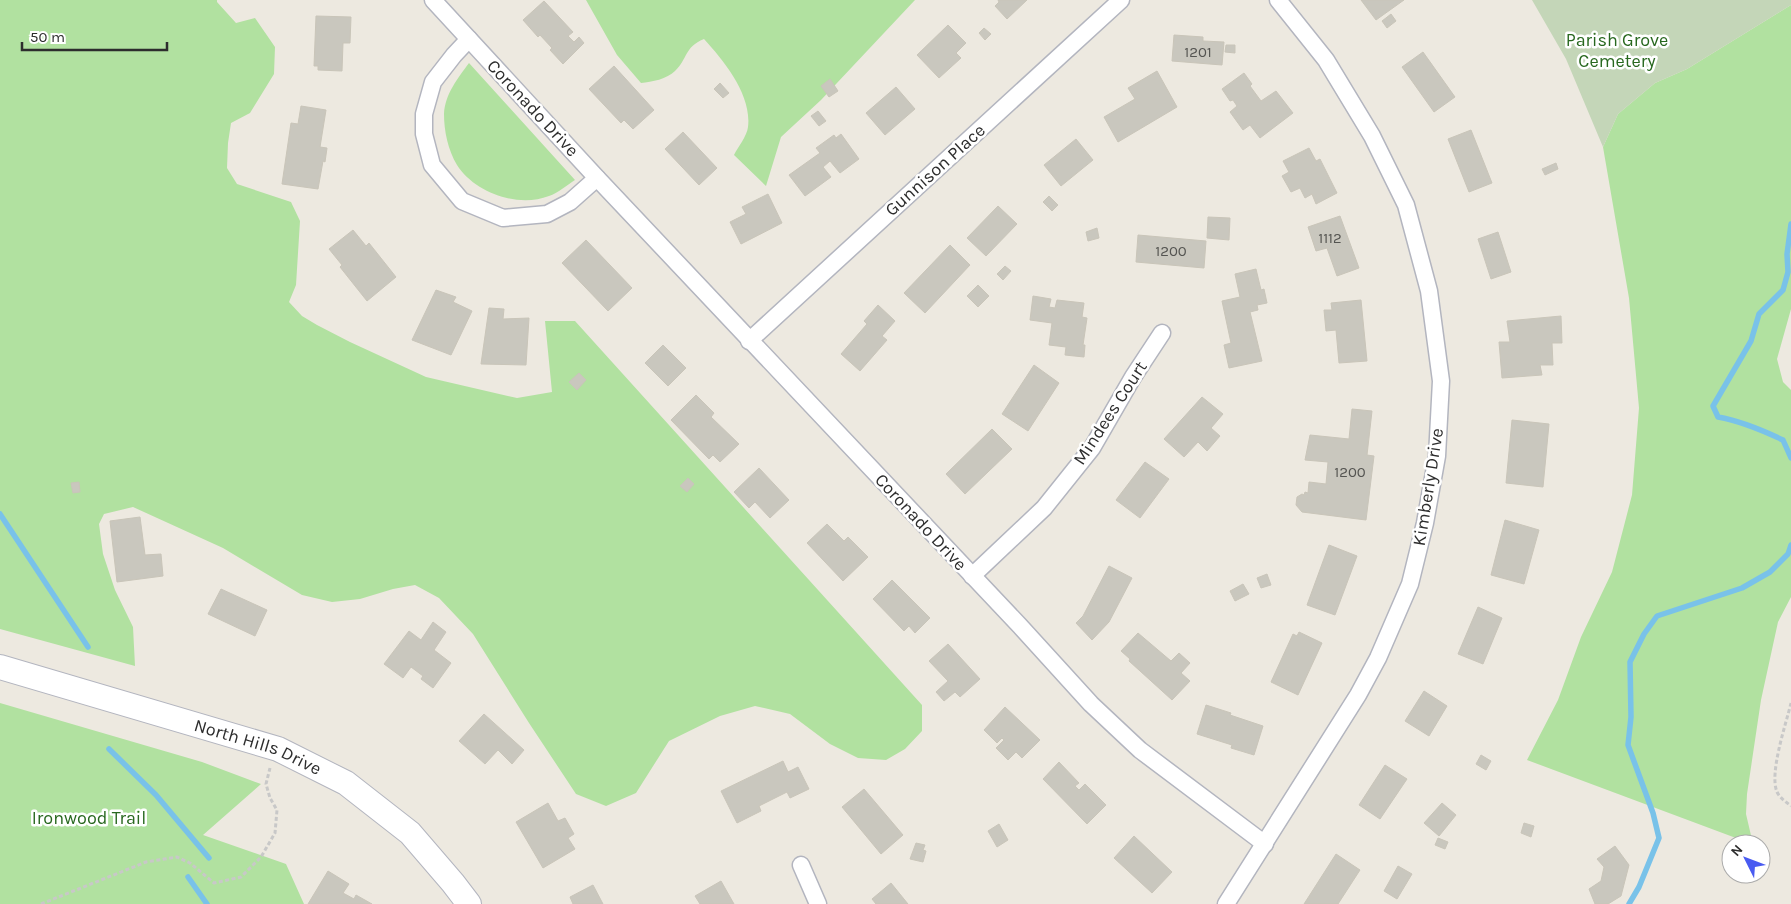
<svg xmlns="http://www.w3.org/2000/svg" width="1791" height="904" viewBox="0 0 1791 904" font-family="Karla,sans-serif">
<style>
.green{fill:#b1e1a0}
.cemetery{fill:#c4d6b8}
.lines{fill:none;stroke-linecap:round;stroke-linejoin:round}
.stream{stroke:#79c2e9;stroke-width:5.5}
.building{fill:#c9c7be;stroke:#c9c5b9}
.minor-casing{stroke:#b3b5bf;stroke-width:19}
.secondary-casing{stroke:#b3b5bf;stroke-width:26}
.path{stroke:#c8c8c8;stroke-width:3;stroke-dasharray:4 2.5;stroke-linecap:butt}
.minor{stroke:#fff;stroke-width:16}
.secondary{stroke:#fff;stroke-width:24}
.labels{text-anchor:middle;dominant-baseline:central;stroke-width:5;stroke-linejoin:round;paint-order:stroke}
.number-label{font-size:15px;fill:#545451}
.park-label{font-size:18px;fill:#28681f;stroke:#fff}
.street-label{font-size:18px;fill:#2d2d2d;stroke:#fff}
</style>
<rect width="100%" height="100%" fill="#ede9e0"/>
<!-- green -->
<g class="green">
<polygon points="0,0 217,0 217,2 236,23 255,18 275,47 274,74 250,113 231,123 228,143 227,168 237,184 291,202 300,221 296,285 289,302 302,316 317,325 350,342 426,377 517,398 552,392 545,321 575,321 922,705 922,731 905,749 886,760 858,758 830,744 790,714 755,706 720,716 669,741 636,793 606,806 576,794 529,723 473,634 439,598 415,585 393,589 360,599 332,602 302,595 223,548 133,507 104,514 99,524 103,554 115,590 133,627 135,666 0,629"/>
<path d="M586,0H915L821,100L781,137L766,186L734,155C738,147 747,136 748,127C752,95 724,61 704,39C684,47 688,59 675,71C667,79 652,82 641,83L617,55Z"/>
<polygon points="1791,5 1791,309 1777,359 1783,382 1791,390 1791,597 1778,622 1761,700 1747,794 1746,814 1753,844 1752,844 1527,760 1558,700 1581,637 1612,572 1632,495 1639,408 1629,298 1603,147 1618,114 1655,83 1687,69"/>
<path d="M469,63L575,180C567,185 558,193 549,196C518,208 475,193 457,165C448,150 444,131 444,114C445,94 458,78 469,63Z"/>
<polygon points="0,703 202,762 261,784 203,835 286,864 304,904 0,904"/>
</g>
<!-- cemetery -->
<polygon class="cemetery" points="1532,0 1791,0 1791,5 1687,69 1655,83 1618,114 1603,147 1566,59"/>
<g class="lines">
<!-- stream -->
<g class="stream">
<path d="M1791,224L1787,254L1788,272L1783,290L1759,314L1751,341L1713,406L1718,417C1741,421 1762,430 1783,440L1791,458"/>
<polyline points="0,514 88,647"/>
<polyline points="109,749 156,795 209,858"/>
<polyline points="188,877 207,904"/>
<polyline points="1629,904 1639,887 1659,838 1653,813 1628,745 1631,717 1630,662 1644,634 1657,616 1742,588 1770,572 1788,554 1791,545"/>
</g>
</g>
<!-- building -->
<g class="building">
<polygon points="998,0 1027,0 1007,19 995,6 999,2"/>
<polygon points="1361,0 1404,0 1376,20"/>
<polygon points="544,1 573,32 568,36 574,42 579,37 584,43 563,64 550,50 552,48 540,35 538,37 523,20"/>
<polygon points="1391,14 1396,21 1387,28 1382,21"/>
<polygon points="316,16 351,17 350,43 343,43 342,71 318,70 318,66 314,66"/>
<polygon points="948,25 966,43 956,53 961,58 939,78 917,55"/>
<polygon points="984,28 991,34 985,40 979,33"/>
<polygon points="1174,35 1203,37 1203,41 1224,42 1222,65 1172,61"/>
<polygon points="1226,45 1235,45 1235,53 1225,52"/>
<polygon points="1423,52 1455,97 1434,112 1402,67"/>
<polygon points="614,66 654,110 633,129 624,120 621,123 589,89"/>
<polygon points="1157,71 1177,107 1118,142 1104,117 1135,99 1128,88"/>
<polygon points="1244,73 1252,84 1250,86 1261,101 1276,91 1293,113 1260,138 1250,125 1243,130 1230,112 1237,106 1233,100 1230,101 1222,89"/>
<polygon points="830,79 838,91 829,97 821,86"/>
<polygon points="720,83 729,93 723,98 714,89"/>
<polygon points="896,87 915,109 885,135 866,113"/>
<polygon points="301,106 326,110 320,147 327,148 325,162 323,161 318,189 282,184 291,123 298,124"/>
<polygon points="818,111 826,121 819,126 811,116"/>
<polygon points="1471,130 1492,183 1469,192 1448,139"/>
<polygon points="683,132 717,168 699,185 665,149"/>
<polygon points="841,134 859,159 840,173 830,161 823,167 831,177 805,196 789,175 820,153 816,148 834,135 836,138"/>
<polygon points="1076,139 1093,160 1061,186 1044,165"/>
<polygon points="1309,148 1316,161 1320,159 1337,193 1316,204 1312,194 1305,198 1300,188 1291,192 1282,176 1289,172 1283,161"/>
<polygon points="1556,163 1558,169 1545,175 1542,169"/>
<polygon points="768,194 782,223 741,244 730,222 746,214 742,207"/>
<polygon points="1049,196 1058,205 1052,211 1043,202"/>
<polygon points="998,206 1017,224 986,256 967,238"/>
<polygon points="1340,216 1359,268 1337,276 1327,248 1316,251 1308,227"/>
<polygon points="1208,217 1230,218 1229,240 1207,238"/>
<polygon points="1097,228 1099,238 1088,241 1086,232"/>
<polygon points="353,230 366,246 369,243 396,277 367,301 340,267 342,265 329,249"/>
<polygon points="1498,232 1511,272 1491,279 1478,239"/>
<polygon points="1138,235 1206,241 1204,268 1136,262"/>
<polygon points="586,240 632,288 608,311 562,263"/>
<polygon points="950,245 970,265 925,313 904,293"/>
<polygon points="1005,266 1011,271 1003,280 997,274"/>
<polygon points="1256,269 1261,290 1264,289 1267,303 1257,305 1258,310 1250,312 1262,361 1229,368 1224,345 1231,343 1222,301 1240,297 1235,274"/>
<polygon points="978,285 989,296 978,307 967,296"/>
<polygon points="436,290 456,297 453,302 472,311 451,355 412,340"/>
<polygon points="1033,296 1051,299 1049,307 1055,308 1057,300 1084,303 1082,317 1087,318 1083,345 1085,345 1084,357 1065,355 1066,347 1049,345 1052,323 1030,320"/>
<polygon points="1361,300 1367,361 1339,363 1336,330 1326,331 1324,310 1332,310 1331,303"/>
<polygon points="878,305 895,321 882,336 887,340 860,371 841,354 867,324 864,321"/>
<polygon points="489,308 504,309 503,319 529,318 526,365 481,364"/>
<polygon points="1561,316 1562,343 1552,343 1553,365 1540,365 1542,375 1502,378 1499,342 1510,342 1507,321"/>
<polygon points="663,345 686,368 668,386 645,363"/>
<polygon points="1034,365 1059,383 1028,431 1002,414"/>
<polygon points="579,373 586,380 577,390 569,382"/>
<polygon points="696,395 714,413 711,417 739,444 720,462 713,455 709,459 671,420"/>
<polygon points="1202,397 1223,414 1211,428 1220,436 1207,451 1198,442 1184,457 1164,439"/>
<polygon points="1352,409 1372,411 1367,455 1374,456 1366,520 1302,512 1296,505 1297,497 1302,494 1304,495 1305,492 1308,493 1309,482 1326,484 1328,462 1305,460 1310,435 1349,439"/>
<polygon points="1512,420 1549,424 1543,487 1506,483"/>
<polygon points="992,429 1012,449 965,494 946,474"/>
<polygon points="1145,462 1169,479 1140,518 1116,500"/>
<polygon points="759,468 789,500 770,518 755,502 749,508 734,492"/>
<polygon points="688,478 694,484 687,492 680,486"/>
<polygon points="79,482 80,492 73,493 71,483"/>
<polygon points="140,517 145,555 161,554 163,576 117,582 110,521"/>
<polygon points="1505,520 1539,530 1524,584 1491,575"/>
<polygon points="827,524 844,541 848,537 868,557 843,581 807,543"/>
<polygon points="1329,545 1357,556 1335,615 1307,605"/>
<polygon points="1109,566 1132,578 1109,622 1092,640 1076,623 1083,616"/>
<polygon points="1267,574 1271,585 1261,588 1257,578"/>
<polygon points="892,580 930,618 915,633 909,626 904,631 873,599"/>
<polygon points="1243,584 1249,594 1235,601 1230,591"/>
<polygon points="221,589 267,610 255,636 208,614"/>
<polygon points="1478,607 1502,618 1483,664 1458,654"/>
<polygon points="433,622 446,632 434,650 451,663 433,688 421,679 423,676 411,667 403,678 384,664 409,631 421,640"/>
<polygon points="1299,632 1322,643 1298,695 1271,682 1293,634 1297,636"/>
<polygon points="1138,633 1171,661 1179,653 1190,663 1181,673 1190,681 1172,700 1129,661 1130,659 1121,651"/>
<polygon points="948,644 980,679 960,697 955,692 944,701 936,692 948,681 929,661"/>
<polygon points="1424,691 1447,706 1429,736 1405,721"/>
<polygon points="1206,705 1231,713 1230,715 1263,726 1254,755 1231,748 1232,745 1197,734"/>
<polygon points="1005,707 1040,740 1022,758 1016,752 1008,760 996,748 1004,740 1002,738 997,743 984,730"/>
<polygon points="484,714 524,750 512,764 498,750 485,764 459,741"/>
<polygon points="1481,755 1491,761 1486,770 1476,764"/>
<polygon points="783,761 788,772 798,767 809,789 790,798 787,792 759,806 761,811 737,823 721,791"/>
<polygon points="1059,762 1079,783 1075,786 1079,790 1085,784 1106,805 1087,824 1043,779"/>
<polygon points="1385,765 1407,779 1380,819 1359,805"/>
<polygon points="864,789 903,835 881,854 842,807"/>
<polygon points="548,803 558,821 565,818 574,834 568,838 575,849 543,868 516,822"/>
<polygon points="1442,803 1456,815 1439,836 1424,823"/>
<polygon points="1524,823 1534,826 1531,837 1521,833"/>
<polygon points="999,824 1008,840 997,847 988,831"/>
<polygon points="1134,836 1172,872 1152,893 1114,858"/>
<polygon points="1438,838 1448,842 1445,849 1435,845"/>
<polygon points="916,843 925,845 923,850 926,851 923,862 910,859"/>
<polygon points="1615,846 1629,865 1621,896 1608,904 1595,904 1589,889 1601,881 1604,867 1597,859"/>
<polygon points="1336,854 1360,870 1338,904 1304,904"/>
<polygon points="1398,866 1412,874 1397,899 1384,891"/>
<polygon points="328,871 349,884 343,893 354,899 356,895 372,904 308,904"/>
<polygon points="721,881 734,904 700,904 695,896"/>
<polygon points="891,883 908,904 876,904 872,899"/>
<polygon points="593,885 603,904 573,904 570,897"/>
</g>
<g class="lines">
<defs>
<g id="minor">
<polyline points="433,0 597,178 1020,626 1091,704 1140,750 1265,844"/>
<polyline points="469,39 454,55 433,82 424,114 424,134 432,165 462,201 503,218 547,214 570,202 597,178"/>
<polyline points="749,341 1121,0"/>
<polyline points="972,576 1044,508 1092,448 1133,377 1162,333"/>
<polyline points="801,865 818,904"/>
<polyline points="1226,904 1358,695 1378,658 1410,584 1425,523 1437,456 1441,381 1429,291 1406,205 1372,136 1326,60 1278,0"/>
</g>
<g id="secondary">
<path id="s1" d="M0,667L278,749L346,783L410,833L453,883L469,904"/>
</g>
</defs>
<!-- minor casing -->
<use href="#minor" class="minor-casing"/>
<!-- secondary casing -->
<use href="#secondary" class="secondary-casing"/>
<!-- path -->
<g class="path">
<path d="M1791,703C1786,724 1769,773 1777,792C1780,798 1786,802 1791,806"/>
<polyline points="41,904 146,862 177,857 190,863 214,883 241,877 261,857 275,833 277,810 270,798 266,784 270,768"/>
</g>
<!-- minor -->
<use href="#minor" class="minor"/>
<!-- secondary -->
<use href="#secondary" class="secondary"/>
</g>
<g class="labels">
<!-- number labels -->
<g class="number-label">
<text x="1198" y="52">1201</text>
<text x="1330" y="238">1112</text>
<text x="1171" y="251">1200</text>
<text x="1350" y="472">1200</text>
</g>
<!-- park labels -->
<g class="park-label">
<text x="1617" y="40">Parish Grove<tspan x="1617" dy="21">Cemetery</tspan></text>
<text x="89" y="818">Ironwood Trail</text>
</g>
<!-- street labels -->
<g class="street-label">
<text transform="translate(533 108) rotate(47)">Coronado Drive</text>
<text transform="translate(935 170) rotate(-42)">Gunnison Place</text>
<text transform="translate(1110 413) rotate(-57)">Mindees Court</text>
<text transform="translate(1428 487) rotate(-81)">Kimberly Drive</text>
<text transform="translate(921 522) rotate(47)">Coronado Drive</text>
<text stroke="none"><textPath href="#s1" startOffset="270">North Hills Drive</textPath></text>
</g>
</g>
<!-- north arrow -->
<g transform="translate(1746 859) rotate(312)"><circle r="24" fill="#ffffff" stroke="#ababab"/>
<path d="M0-4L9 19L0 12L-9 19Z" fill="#495bf1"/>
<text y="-8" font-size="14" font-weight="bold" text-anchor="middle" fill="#2d2d2d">N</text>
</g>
<!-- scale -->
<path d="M22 42v8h145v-8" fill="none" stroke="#2d2d2d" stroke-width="2.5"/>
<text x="30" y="42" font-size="15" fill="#2d2d2d" stroke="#ffffff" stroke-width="4" paint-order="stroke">50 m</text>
</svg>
